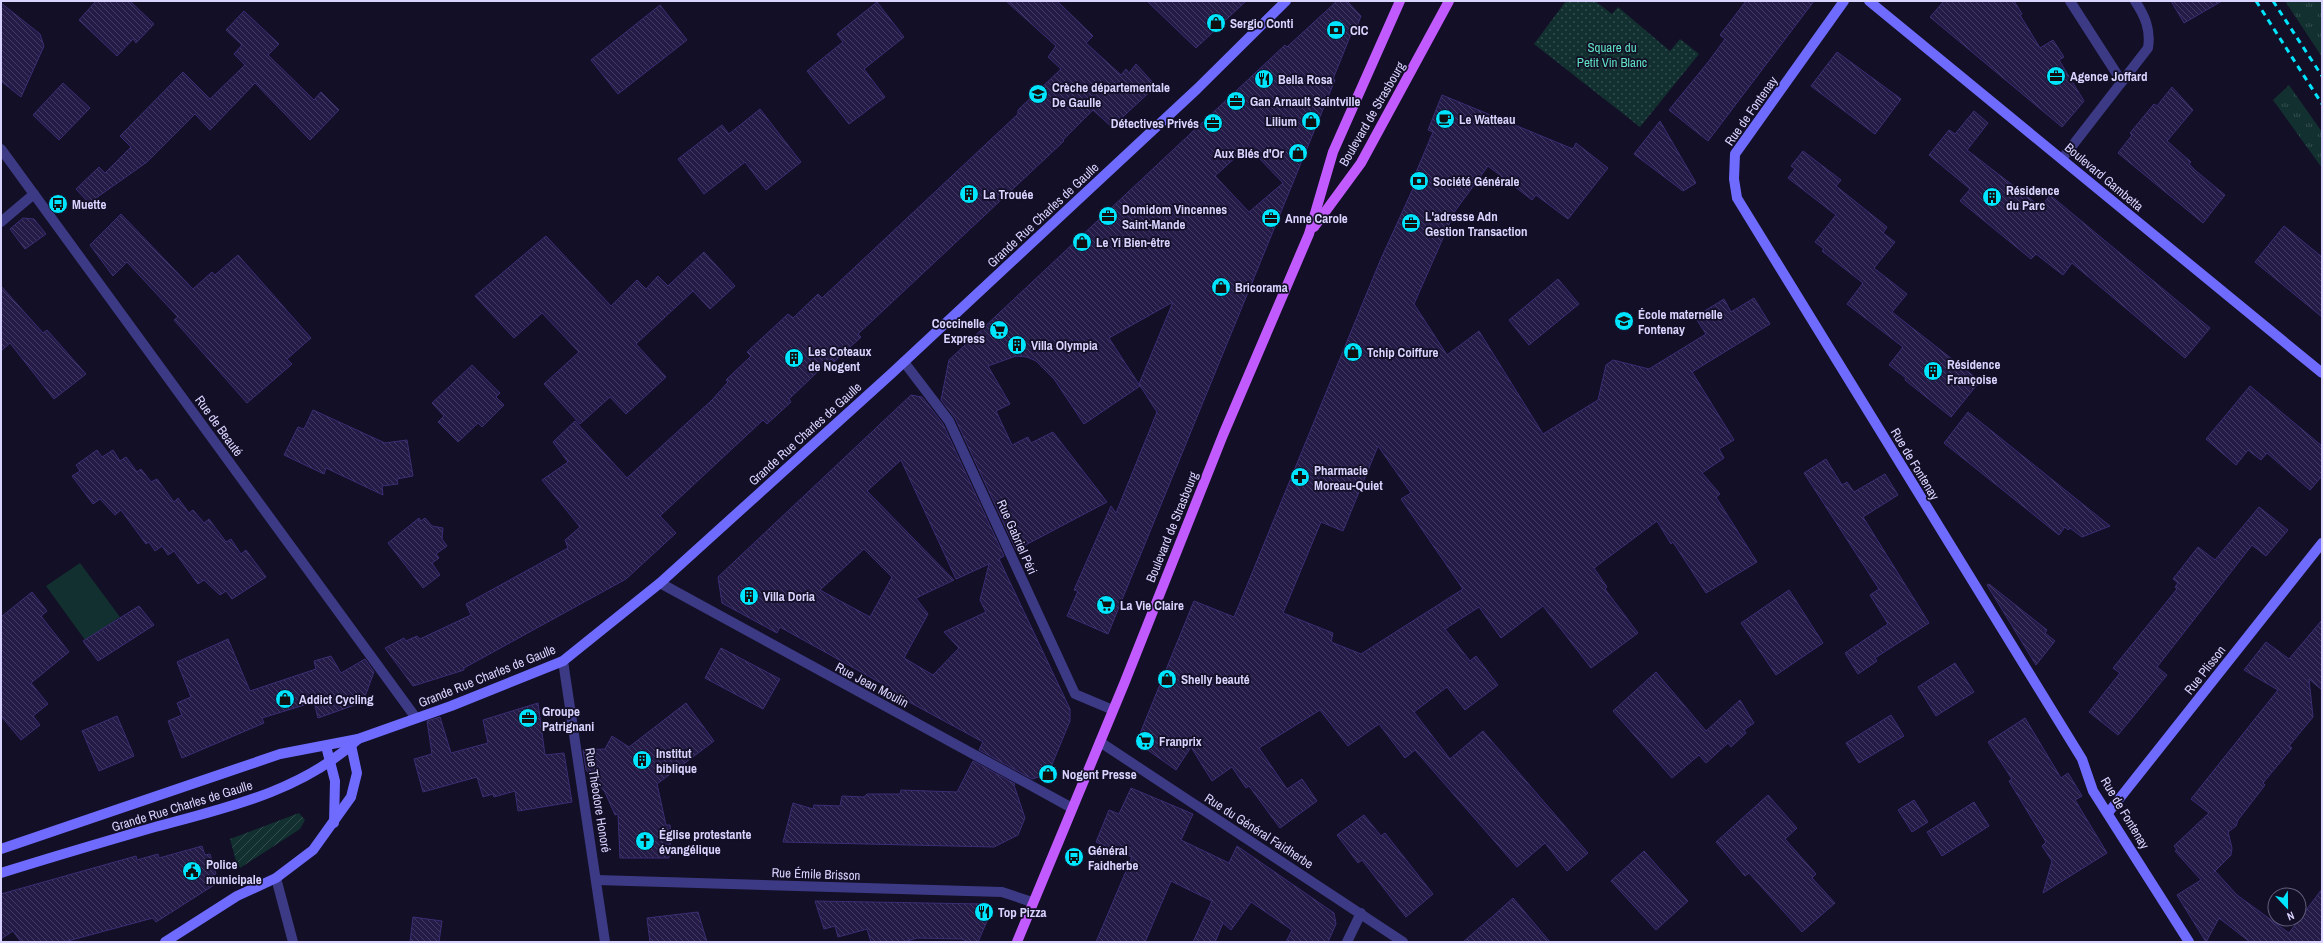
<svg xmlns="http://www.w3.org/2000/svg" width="2323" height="943" viewBox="0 0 2323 943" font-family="'Archivo Narrow',sans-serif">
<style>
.grass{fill:url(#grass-tufts)}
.park{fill:url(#park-dots)}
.garden{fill:url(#garden-furrows)}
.pitch{fill:#12302f}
.building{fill:url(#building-back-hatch);stroke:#3b2d73;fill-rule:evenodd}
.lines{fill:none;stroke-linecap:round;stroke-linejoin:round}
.street{stroke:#3d3a85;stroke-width:10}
.secondary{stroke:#6f6bff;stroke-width:10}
.primary{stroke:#c25bff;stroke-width:10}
.rail{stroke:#00e5ff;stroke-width:3;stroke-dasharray:6 5;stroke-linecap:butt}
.labels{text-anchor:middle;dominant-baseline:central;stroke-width:3.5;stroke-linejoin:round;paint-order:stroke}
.poi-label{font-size:13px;font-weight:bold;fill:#d9d4ff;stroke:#130f26;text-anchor:start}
.park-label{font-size:13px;fill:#5fe0c0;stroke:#130f26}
.street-label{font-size:13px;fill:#d9d4ff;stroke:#130f26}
</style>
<defs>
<pattern id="grass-tufts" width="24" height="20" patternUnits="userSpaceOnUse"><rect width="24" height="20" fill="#12302f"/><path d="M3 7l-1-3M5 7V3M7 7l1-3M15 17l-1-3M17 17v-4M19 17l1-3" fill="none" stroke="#344d4e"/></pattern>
<pattern id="park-dots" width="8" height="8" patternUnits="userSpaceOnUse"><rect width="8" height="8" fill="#12302f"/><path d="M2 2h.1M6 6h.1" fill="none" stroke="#344d4e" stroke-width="1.8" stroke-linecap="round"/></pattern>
<pattern id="garden-furrows" width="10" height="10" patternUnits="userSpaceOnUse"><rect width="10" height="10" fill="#12302f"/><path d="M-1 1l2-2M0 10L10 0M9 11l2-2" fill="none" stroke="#344d4e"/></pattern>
<pattern id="building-back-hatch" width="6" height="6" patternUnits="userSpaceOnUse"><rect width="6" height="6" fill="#241b47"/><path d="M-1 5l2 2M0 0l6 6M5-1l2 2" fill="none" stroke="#433b63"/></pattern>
</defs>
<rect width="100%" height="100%" fill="#130f26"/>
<!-- grass -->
<g class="grass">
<polygon points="2285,1 2322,1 2322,57"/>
<polygon points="2289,85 2322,132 2322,168 2273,100"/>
</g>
<!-- park -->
<polygon class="park" points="1566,1 1595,1 1612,14 1618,7 1670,51 1680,39 1699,54 1640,127 1534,44"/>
<!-- garden -->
<polygon class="garden" points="299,813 305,820 300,829 240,868 236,861 230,839"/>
<!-- pitch -->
<polygon class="pitch" points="80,563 120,617 85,640 46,586"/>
<!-- building -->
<g class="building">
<polygon points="96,1 130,1 154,24 136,43 133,39 117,56 79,20"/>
<polygon points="1006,1 1057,1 1093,36 1086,43 1121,75 1126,69 1129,73 1136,64 1156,86 1112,127 1093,110 1063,140 1064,141 873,320 858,334 861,337 834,362 831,359 789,399 791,402 767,424 763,420 660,516 676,533 626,579 464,668 464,670 413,686 385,648 404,638 406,641 417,636 420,639 471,615 466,604 568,548 565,540 580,527 542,480 568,462 553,442 575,421 627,478 712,400 728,382 726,380 751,356 747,352 788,314 793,318 818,294 822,298 1018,114 1018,110 1061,69 1048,57 1056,46"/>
<polygon points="1147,1 1246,1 1196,48"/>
<path d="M1337,1H1347L1361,16L1356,29H1353L1333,79L1335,80L1108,634L1067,616L1078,591L1074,590L1111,506L1116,513L1157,412L1139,384L1173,302L1109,338L1140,386L1084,424L1054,379L1036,361L1027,357L1016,356L988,366L1010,404L996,411L1012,445L1028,437L1031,443L1053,432L1107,502L1016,550L955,418L941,400L949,360L1285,45L1287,47ZM1237,156H1257L1283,183L1249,212L1215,176Z"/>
<polygon points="1746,1 1814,1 1708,141 1669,110 1709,61 1725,39 1720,35"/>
<polygon points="1944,1 2014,1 2022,14 2020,15 2040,48 2053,40 2064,57 2059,60 2084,101 2062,127 1930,17"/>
<polygon points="2171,1 2222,1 2184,23"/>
<polygon points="877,2 904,37 864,69 885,97 849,124 807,71 843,42 837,34"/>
<polygon points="1,3 40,34 44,46 21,97 1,81"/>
<polygon points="660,5 687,40 618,94 591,60"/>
<polygon points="244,11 279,44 268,55 314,100 321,92 339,110 310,140 255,83 210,130 195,114 147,162 89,203 76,189 99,167 105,173 131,147 120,136 183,72 210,99 245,65 234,54 242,45 226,30"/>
<polygon points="1837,52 1901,99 1875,134 1811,86"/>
<polygon points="63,83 90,108 59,140 33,115"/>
<polygon points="2172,87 2193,110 2167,141 2191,162 2189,164 2196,171 2225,195 2203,223 2118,153 2132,135 2130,133 2154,104 2157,106"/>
<path d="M1442,95L1573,149L1576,143L1608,168L1568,219L1536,195L1532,200L1488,166L1455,211L1414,304L1447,355L1479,331L1543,434L1598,400L1606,365L1613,360L1649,369L1706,334L1695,317L1724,299L1731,312L1754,298L1770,324L1692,372L1734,440L1719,449L1724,458L1702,473L1720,494L1716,497L1757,562L1706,593L1673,542L1671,544L1657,521L1594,568L1607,587L1605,589L1638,633L1591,668L1543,606L1501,638L1479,607L1445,629L1470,661L1476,656L1498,685L1465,710L1447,687L1414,712L1450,759L1483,731L1588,853L1567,871L1545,843L1517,867L1415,750L1405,758L1379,724L1348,746L1320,710L1259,748L1287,789L1302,779L1317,801L1280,828L1249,786L1246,788L1232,767L1212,781L1191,747L1176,770L1142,746L1139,736L1194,601L1234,617L1380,261L1415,184L1412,182L1433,132L1428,130ZM1378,446L1411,493L1401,499L1463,589L1361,654L1331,642L1333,633L1283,613L1321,522L1343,531Z"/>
<polygon points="760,109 801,162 766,190 745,162 704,194 678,159 722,125 729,134"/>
<polygon points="1974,111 1988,123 1967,150 2041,207 2050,195 2210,328 2185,358 2072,263 2063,275 2036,254 2031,259 1960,201 1970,189 1929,155 1949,130 1955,134"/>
<polygon points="1660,121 1696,183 1683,191 1634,154"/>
<polygon points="1803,151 1841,180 1836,186 1887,227 1883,233 1895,242 1874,268 1907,294 1892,312 1980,381 1951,417 1905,380 1906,378 1889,365 1903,347 1847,304 1863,283 1822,251 1824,249 1815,242 1836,215 1788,178 1795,169 1791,166"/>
<polygon points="121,214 193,289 212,272 215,275 238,255 311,338 287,359 292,364 247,403 174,320 178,317 127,262 113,276 90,245"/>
<polygon points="23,218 34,219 46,234 25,249 10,229"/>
<polygon points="2284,226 2322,257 2322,317 2255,262"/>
<polygon points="546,236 611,306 637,280 646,289 658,276 668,286 704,252 735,286 710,309 693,291 636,344 666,377 626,414 610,397 580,424 544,384 579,352 542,313 514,338 475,296"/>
<polygon points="1558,279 1579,304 1529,345 1509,320"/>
<polygon points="1,286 43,333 47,330 86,374 54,399 10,343 1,351"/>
<polygon points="472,365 500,393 496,397 504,405 482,427 478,423 458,442 438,422 444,416 432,403"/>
<polygon points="2250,386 2322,446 2322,476 2310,490 2267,453 2261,460 2248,450 2236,465 2206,439"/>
<path d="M911,395L922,397L943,424L1004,556L999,559L1070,709V721L1048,774L1032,779L979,750L983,742L887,690L888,687L780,627L777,633L722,603L718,577ZM901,460L956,579L989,564L980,600L986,612L944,632L959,648L933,675L904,658L928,614L916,598L954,580L867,491ZM864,549L892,577L870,617L820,590Z"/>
<polygon points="313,410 385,443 407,440 413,476 397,479 398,484 382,486 383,495 326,468 324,474 284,455 298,427 304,429"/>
<polygon points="1968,412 2110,526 2082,537 2070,528 2068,530 2065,527 2059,535 1944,443"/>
<polygon points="97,450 102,457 113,450 120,461 126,457 137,472 141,469 151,482 157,479 174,502 178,498 189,513 193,510 204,523 209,519 226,542 231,539 241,554 246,550 266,577 232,599 226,591 220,595 204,580 198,584 174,551 168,555 162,546 155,551 149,542 146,544 121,510 115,515 100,499 93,504 72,476 80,471 76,465"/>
<polygon points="1826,459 1842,485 1847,482 1854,492 1885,474 1898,495 1863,517 1929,623 1875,658 1877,661 1858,674 1845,653 1888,624 1870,595 1879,589 1804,473"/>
<polygon points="2259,507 2288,530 2266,556 2252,545 2157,667 2167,675 2118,735 2089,712 2120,673 2113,668 2177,589 2175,587 2178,583 2173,579 2198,547 2215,560"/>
<polygon points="419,518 421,521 425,518 432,526 443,528 442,539 447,546 436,554 439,558 432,563 440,575 423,588 388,543"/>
<polygon points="1989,584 2047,630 2045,633 2055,641 2036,665 1987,585"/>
<polygon points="1789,590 1823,643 1776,675 1741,623"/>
<polygon points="32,592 47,611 41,616 69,652 31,683 48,704 33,716 40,725 21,740 1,716 1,617"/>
<polygon points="139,606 154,625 98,661 83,641"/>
<polygon points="2322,620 2322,690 2309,679 2313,717 2289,746 2292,748 2263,783 2265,785 2238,820 2236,826 2228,832 2232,848 2231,855 2213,873 2215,871 2237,895 2289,933 2322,889 2322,942 2250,942 2219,918 2206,942 2177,895 2201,880 2175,851 2177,850 2174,846 2209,813 2191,799 2278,690 2244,670 2266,642 2289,659"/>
<polygon points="228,639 250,691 316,669 314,661 331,656 341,673 365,659 374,672 363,702 318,718 314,702 262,718 264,723 182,758 168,721 182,715 177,703 191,697 177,662"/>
<polygon points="721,648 780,679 763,709 705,678"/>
<polygon points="1955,663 1974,692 1936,716 1918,687"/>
<polygon points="1656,672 1706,731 1740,700 1754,723 1744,730 1746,733 1731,747 1728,743 1706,763 1699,755 1672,778 1613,711"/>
<polygon points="538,703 545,755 564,753 572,802 518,811 515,791 494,797 493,794 483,797 477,777 423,792 414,759 432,754 427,721 440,717 451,753 488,743 483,720"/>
<polygon points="686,703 714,741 657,784 666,825 670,825 671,833 669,858 620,858 618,814 615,815 605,792 586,770 583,750 605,749 612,736 629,747"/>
<polygon points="1891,715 1904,736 1859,763 1846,743"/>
<polygon points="117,716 134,756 99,771 82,731"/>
<polygon points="2025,718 2061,778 2068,773 2082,796 2075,800 2107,853 2043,893 2052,861 2042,846 2046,842 2009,781 2012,779 1988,742"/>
<polygon points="973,761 1015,784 1014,785 1025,818 1018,835 994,847 783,842 793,803 813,809 814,805 840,806 842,796 864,797 867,794 900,794 901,790 957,792"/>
<polygon points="1131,788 1193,814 1181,840 1229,863 1237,846 1334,913 1336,924 1328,942 1286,942 1292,930 1251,902 1231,930 1223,923 1215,942 1193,942 1212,901 1171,881 1145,942 1096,942 1132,857 1096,842 1109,810 1119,814"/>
<polygon points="1768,795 1797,828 1785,839 1816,874 1812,878 1835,903 1802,932 1749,873 1745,876 1716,842"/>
<polygon points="1914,800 1928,822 1912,832 1898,810"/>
<polygon points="1974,802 1989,826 1942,856 1927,832"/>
<polygon points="1364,815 1381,836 1385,833 1433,894 1406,917 1362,860 1358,863 1337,835"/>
<polygon points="202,846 205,855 210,854 216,874 211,876 214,885 156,922 153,918 64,942 21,942 13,931 1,939 1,894 136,856 137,860 158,854 159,858"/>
<polygon points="1644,851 1688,901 1656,930 1611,881"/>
<polygon points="1513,898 1550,942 1463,942 1493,916"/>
<polygon points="815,901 983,904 990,914 978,942 969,942 962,939 917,938 904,942 871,942 867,929 838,937 835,926 824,929"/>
<polygon points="698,912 707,942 650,942 647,918"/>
<polygon points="413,917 442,921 439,942 410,942"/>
</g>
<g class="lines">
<!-- street -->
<g class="street">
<polyline points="2070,1 2122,82"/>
<polyline points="1,149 416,718"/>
<path d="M2062,159L2148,48C2151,30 2145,16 2135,1"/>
<polyline points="1,222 34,194"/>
<polyline points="904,362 949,421 1075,694 1113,710"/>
<polyline points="660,583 1072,808"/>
<polyline points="563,661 605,942"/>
<polyline points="1100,742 1403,942"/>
<polyline points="276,878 293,942"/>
<polyline points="597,880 1002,892 1032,902"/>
<polyline points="1347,942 1361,913"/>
</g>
<!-- secondary -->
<g class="secondary">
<polyline points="1844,1 1735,154 1734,179 1737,198 2082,759 2093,791 2189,942"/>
<polyline points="1869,1 2322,373"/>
<polyline points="326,746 335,781 334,823"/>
<polyline points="2108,813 2322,543"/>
<polyline points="1,849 280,754 358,739 451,706 563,661 660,583 891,374 1197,89 1286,1"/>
<path d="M1,873C52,857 103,842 155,827C226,808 303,791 358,739"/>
<polyline points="165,942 237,896 276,878 313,850 351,797 357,773 351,745"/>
</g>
<!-- primary -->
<g class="primary">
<polyline points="1314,227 1361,163 1449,1"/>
<polyline points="1017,942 1124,684 1223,435 1309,234 1333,152 1400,1"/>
</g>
<!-- rail -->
<g class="rail">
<polyline points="2256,1 2322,104"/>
<polyline points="2273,1 2322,76"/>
</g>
</g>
<!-- icons -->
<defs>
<symbol id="shop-disc" viewBox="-11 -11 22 22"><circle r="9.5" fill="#00e5ff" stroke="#130f26"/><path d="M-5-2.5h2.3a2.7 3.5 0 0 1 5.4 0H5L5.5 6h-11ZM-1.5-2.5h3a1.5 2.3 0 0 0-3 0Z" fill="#111"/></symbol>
<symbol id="bank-disc" viewBox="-11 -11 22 22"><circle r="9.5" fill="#00e5ff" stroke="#130f26"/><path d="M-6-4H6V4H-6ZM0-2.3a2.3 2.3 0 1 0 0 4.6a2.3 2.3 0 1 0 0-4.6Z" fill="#111"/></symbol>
<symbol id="office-disc" viewBox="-11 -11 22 22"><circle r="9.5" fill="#00e5ff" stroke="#130f26"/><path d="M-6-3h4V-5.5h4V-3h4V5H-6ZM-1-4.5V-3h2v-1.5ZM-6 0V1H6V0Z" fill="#111"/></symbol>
<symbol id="restaurant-disc" viewBox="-11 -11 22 22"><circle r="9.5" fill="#00e5ff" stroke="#130f26"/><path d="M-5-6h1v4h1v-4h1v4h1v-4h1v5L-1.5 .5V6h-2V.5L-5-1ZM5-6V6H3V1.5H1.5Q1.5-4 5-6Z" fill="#111"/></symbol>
<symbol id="school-disc" viewBox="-11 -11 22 22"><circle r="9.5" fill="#00e5ff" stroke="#130f26"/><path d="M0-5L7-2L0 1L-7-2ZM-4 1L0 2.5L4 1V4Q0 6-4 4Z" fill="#111"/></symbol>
<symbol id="cafe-disc" viewBox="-11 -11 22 22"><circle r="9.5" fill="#00e5ff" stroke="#130f26"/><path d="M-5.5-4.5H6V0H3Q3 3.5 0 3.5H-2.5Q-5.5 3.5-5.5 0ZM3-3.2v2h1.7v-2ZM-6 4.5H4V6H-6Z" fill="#111"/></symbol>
<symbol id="building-disc" viewBox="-11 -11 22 22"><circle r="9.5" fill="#00e5ff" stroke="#130f26"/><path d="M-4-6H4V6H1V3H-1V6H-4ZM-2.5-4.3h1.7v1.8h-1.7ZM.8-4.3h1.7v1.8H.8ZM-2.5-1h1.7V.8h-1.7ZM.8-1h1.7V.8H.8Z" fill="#111"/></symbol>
<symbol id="bus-disc" viewBox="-11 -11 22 22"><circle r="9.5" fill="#00e5ff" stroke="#130f26"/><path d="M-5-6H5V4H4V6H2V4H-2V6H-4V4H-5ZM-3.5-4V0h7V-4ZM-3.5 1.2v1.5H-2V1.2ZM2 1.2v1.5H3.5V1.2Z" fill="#111"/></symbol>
<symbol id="supermarket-disc" viewBox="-11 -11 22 22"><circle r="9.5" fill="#00e5ff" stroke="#130f26"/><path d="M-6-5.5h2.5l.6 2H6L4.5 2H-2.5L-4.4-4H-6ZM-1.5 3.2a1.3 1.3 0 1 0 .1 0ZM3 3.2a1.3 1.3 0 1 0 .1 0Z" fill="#111"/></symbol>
<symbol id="pharmacy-disc" viewBox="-11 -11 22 22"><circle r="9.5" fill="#00e5ff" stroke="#130f26"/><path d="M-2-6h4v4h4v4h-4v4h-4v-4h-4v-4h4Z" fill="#111"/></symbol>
<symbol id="church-disc" viewBox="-11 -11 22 22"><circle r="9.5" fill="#00e5ff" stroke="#130f26"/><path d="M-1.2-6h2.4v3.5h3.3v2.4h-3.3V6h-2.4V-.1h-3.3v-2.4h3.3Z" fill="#111"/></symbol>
<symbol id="civic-disc" viewBox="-11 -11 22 22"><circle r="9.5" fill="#00e5ff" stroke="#130f26"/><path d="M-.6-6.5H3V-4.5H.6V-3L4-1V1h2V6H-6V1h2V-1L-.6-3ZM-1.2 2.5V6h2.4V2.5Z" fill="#111"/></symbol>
</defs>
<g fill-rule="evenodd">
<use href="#shop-disc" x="1205" y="12" width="22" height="22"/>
<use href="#bank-disc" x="1325" y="19" width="22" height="22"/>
<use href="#office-disc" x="2045" y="65" width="22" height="22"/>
<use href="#restaurant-disc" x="1253" y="68" width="22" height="22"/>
<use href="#school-disc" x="1027" y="83" width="22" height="22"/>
<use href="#office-disc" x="1225" y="90" width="22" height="22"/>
<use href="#cafe-disc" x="1434" y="108" width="22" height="22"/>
<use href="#shop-disc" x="1300" y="110" width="22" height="22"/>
<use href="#office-disc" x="1202" y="112" width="22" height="22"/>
<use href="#shop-disc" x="1287" y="142" width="22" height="22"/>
<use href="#bank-disc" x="1408" y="170" width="22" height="22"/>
<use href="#building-disc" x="958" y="183" width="22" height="22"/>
<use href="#building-disc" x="1981" y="186" width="22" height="22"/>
<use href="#bus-disc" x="47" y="193" width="22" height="22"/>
<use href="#office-disc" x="1097" y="205" width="22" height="22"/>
<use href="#office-disc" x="1260" y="207" width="22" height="22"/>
<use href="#office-disc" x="1400" y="212" width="22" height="22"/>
<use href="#shop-disc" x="1071" y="231" width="22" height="22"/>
<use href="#shop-disc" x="1210" y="276" width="22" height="22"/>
<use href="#school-disc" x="1613" y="310" width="22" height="22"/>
<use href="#supermarket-disc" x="988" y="319" width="22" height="22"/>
<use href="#building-disc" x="1006" y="334" width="22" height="22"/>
<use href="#shop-disc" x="1342" y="341" width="22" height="22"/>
<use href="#building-disc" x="783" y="347" width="22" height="22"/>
<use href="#building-disc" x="1922" y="360" width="22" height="22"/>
<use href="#pharmacy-disc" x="1289" y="466" width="22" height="22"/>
<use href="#building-disc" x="738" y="585" width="22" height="22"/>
<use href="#supermarket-disc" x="1095" y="594" width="22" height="22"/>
<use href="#shop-disc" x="1156" y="668" width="22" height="22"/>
<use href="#shop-disc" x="274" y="688" width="22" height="22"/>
<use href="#office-disc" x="517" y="707" width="22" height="22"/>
<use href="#supermarket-disc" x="1134" y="730" width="22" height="22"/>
<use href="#building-disc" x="631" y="749" width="22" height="22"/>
<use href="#shop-disc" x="1037" y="763" width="22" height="22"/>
<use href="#church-disc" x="634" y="830" width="22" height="22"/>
<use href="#bus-disc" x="1063" y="846" width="22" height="22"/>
<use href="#civic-disc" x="181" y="860" width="22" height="22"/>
<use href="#restaurant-disc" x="973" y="901" width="22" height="22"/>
</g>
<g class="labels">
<!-- poi labels -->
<g class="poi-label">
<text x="1230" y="23">Sergio Conti</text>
<text x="1350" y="30">CIC</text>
<text x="2070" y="76">Agence Joffard</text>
<text x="1278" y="79">Bella Rosa</text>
<text x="1052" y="87">Crèche départementale<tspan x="1052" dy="15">De Gaulle</tspan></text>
<text x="1250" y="101">Gan Arnault Saintville</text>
<text x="1459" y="119">Le Watteau</text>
<text x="1297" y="121" text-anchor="end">Lilium</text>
<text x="1199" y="123" text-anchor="end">Détectives Privés</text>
<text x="1284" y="153" text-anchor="end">Aux Blés d'Or</text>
<text x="1433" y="181">Société Générale</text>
<text x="2006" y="190">Résidence<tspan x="2006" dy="15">du Parc</tspan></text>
<text x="983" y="194">La Trouée</text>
<text x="72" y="204">Muette</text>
<text x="1122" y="209">Domidom Vincennes<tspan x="1122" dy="15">Saint-Mande</tspan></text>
<text x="1425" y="216">L'adresse Adn<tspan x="1425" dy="15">Gestion Transaction</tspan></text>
<text x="1285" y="218">Anne Carole</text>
<text x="1096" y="242">Le Yi Bien-être</text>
<text x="1235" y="287">Bricorama</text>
<text x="1638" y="314">École maternelle<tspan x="1638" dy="15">Fontenay</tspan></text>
<text x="985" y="323" text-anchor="end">Coccinelle<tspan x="985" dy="15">Express</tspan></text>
<text x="1031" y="345">Villa Olympia</text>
<text x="808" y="351">Les Coteaux<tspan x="808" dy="15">de Nogent</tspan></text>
<text x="1367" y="352">Tchip Coiffure</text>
<text x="1947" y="364">Résidence<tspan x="1947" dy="15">Françoise</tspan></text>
<text x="1314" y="470">Pharmacie<tspan x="1314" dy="15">Moreau-Quiet</tspan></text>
<text x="763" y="596">Villa Doria</text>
<text x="1120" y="605">La Vie Claire</text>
<text x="1181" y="679">Shelly beauté</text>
<text x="299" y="699">Addict Cycling</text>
<text x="542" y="711">Groupe<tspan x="542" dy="15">Patrignani</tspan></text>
<text x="1159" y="741">Franprix</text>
<text x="656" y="753">Institut<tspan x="656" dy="15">biblique</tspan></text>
<text x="1062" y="774">Nogent Presse</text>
<text x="659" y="834">Église protestante<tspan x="659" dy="15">évangélique</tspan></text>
<text x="1088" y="850">Général<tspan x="1088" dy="15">Faidherbe</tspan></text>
<text x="206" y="864">Police<tspan x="206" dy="15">municipale</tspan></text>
<text x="998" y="912">Top Pizza</text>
</g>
<!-- park labels -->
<g class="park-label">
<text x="1612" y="47">Square du<tspan x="1612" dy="15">Petit Vin Blanc</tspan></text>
</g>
<!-- street labels -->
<g class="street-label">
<text transform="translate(1751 111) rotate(-55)">Rue de Fontenay</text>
<text transform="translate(1372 114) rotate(-60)">Boulevard de Strasbourg</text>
<text transform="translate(2104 177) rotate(40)">Boulevard Gambetta</text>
<text transform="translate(1043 215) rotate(-43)">Grande Rue Charles de Gaulle</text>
<text transform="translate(219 426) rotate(54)">Rue de Beauté</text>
<text transform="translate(805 434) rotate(-42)">Grande Rue Charles de Gaulle</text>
<text transform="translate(1915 464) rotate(59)">Rue de Fontenay</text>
<text transform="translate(1172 527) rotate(-68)">Boulevard de Strasbourg</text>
<text transform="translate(1017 537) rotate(66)">Rue Gabriel Péri</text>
<text transform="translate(2205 670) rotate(-52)">Rue Plisson</text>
<text transform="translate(487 676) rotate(-22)">Grande Rue Charles de Gaulle</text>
<text transform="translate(872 685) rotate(28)">Rue Jean Moulin</text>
<text transform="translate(598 800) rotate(81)">Rue Théodore Honoré</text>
<text transform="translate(182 806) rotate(-17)">Grande Rue Charles de Gaulle</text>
<text transform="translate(2125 813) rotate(59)">Rue de Fontenay</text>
<text transform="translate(1259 831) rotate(33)">Rue du Général Faidherbe</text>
<text transform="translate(816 874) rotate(2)">Rue Émile Brisson</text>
</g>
</g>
<!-- border -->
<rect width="2323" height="943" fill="none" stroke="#d9d4ff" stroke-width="4"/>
<!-- north arrow -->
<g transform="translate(2287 907) rotate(158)"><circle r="19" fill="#130f26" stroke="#625e7d"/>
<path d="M0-3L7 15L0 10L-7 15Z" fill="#00e5ff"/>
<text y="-6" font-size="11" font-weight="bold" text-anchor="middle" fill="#d9d4ff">N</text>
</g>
</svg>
